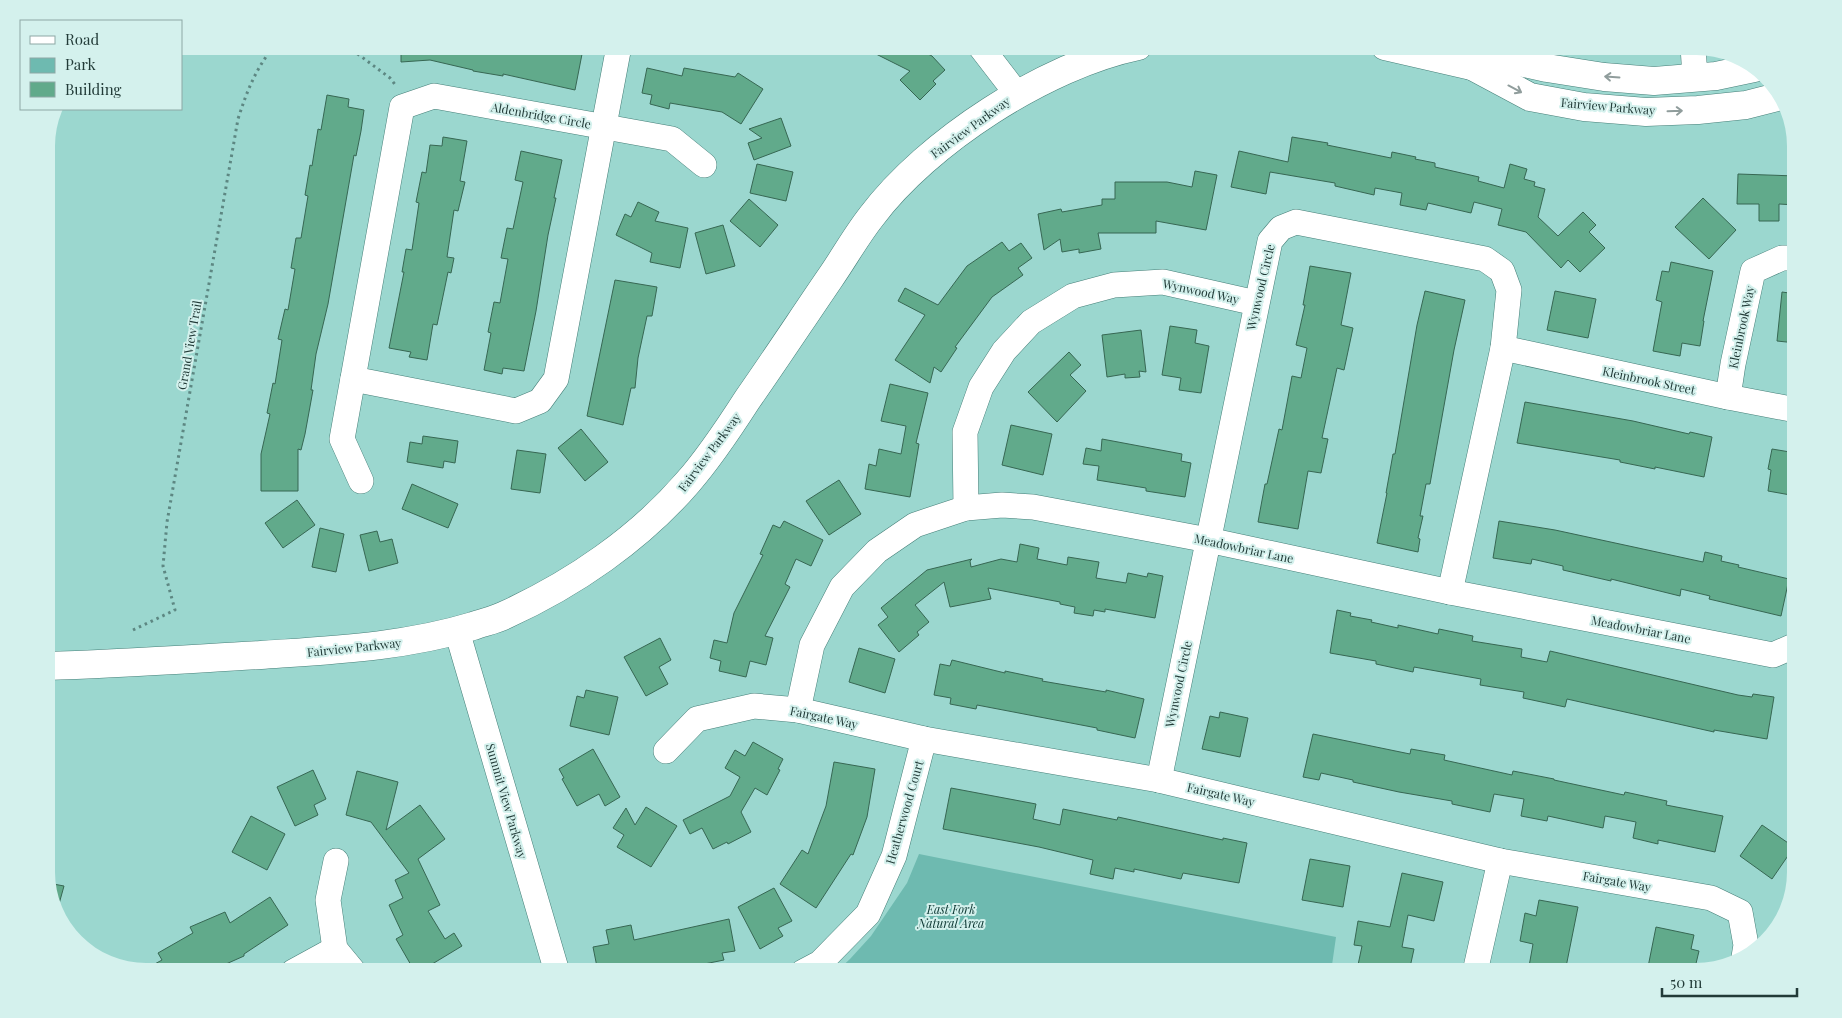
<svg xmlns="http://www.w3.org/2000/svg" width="1842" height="1018" viewBox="0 0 1842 1018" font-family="'Playfair Display',serif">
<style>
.built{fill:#85ccc3}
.green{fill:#6ebab0}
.building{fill:#61aa8b;stroke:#376753}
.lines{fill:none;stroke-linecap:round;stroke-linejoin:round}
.minor-casing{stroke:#457f78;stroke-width:26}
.major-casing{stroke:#457f78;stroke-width:29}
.path{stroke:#5d8782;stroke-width:3;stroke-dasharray:2.5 4;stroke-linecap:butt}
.minor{stroke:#fff;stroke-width:25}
.major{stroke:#fff;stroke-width:28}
.oneway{stroke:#909d9c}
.labels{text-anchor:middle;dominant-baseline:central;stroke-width:4;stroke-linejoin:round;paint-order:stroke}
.street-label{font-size:12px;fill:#223b38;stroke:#d4f1ed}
.park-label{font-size:12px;font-style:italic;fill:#0a3530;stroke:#d4f1ed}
</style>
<rect width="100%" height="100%" fill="#9bd7cf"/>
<!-- built -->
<polygon class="built" points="1566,46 1696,46 1734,55 1605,54"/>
<!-- green -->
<polygon class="green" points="919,854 1336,937 1331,972 836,972 850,959 871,936 907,883"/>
<!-- building -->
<g class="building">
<polygon points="401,46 570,46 583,49 575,90 503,74 503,76 473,71 473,70 430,60 401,62"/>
<polygon points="860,46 912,46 932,56 945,70 933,81 936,84 920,100 900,80 910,71"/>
<polygon points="647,68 682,76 684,68 735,77 738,73 763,89 741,124 722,112 670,103 669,109 650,104 652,95 642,93"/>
<polygon points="327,95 349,99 348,107 364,110 361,131 356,156 354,155 328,304 316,354 311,390 313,390 305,434 301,450 298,449 298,491 261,491 261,454 270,414 267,413 273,383 275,384 282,340 278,339 285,309 288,310 295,269 291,268 296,238 301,238 308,196 305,195 310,165 312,166 318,129 321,130"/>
<polygon points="781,118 791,146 754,160 748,143 762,138 749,129"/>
<polygon points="443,137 467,141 460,181 465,182 458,211 454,210 447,257 454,258 451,273 448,272 437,325 433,324 427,360 409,357 411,352 389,348 404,272 402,272 406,249 412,250 419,203 416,202 422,172 426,173 430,145 442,146"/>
<polygon points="1292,137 1328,143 1327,145 1391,158 1392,152 1416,157 1415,159 1435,163 1435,167 1479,177 1478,181 1504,188 1510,164 1527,169 1524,179 1535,182 1534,186 1545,189 1538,217 1558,236 1583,212 1596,225 1589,232 1605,248 1580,272 1568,260 1561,268 1526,232 1498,225 1502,209 1474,202 1471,213 1428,203 1426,210 1400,205 1402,193 1375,188 1374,195 1335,186 1335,183 1270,172 1266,194 1231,187 1239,151 1288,162"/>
<polygon points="521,151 562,160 554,198 556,198 548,235 536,311 524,371 503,368 502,374 484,370 491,333 488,332 494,302 500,303 508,259 501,258 507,228 513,229 523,182 515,180"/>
<polygon points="757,164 793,172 786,201 750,193"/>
<polygon points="1195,171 1217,175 1206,230 1156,221 1156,233 1098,233 1101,249 1079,253 1079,249 1062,252 1060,239 1044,250 1038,214 1061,209 1062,212 1102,205 1102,199 1115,199 1115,182 1167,182 1192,187"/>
<polygon points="1738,174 1796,176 1796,205 1779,204 1779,221 1759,221 1759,204 1737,204"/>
<polygon points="1703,198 1736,230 1709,259 1675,227"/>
<polygon points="749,199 778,225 760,247 730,221"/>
<polygon points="638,202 659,212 655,221 688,228 680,268 650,262 652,253 616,235 625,214 631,217"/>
<polygon points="723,225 735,266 706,274 695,233"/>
<polygon points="1002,242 1009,251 1021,243 1032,258 1018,268 1023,275 992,297 955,347 957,348 941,372 934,367 930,383 895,360 925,315 898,301 905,288 938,305 967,266"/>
<polygon points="1671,262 1713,271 1703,321 1704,321 1700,346 1682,343 1680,356 1653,351 1662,302 1656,300 1662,271 1669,272"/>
<polygon points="1310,266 1351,273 1341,325 1353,328 1344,370 1337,368 1322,438 1328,439 1321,473 1308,471 1298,529 1258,522 1265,484 1267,484 1279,429 1282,430 1292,376 1301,378 1307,348 1296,345 1305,305 1303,305"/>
<polygon points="615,280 657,287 652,316 647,316 638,358 635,388 631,388 623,425 587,416"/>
<polygon points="1425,291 1465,300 1454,350 1430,484 1426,484 1420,516 1423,516 1418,538 1420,539 1418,552 1377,543 1387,493 1386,493 1393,454 1395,454 1417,325"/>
<polygon points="1555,291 1596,299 1588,338 1547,330"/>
<polygon points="1782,292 1796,294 1796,343 1777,341"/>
<polygon points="1170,326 1197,330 1195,343 1209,346 1201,393 1179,390 1181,378 1162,375"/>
<polygon points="1141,330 1146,372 1139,371 1140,377 1125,378 1125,374 1107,377 1102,335"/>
<polygon points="1069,352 1081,365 1070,375 1086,391 1057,422 1028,392"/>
<polygon points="890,384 928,393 916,443 919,444 910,497 865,489 869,464 876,466 879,449 901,454 906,426 881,421"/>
<polygon points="1525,402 1633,421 1689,434 1690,432 1712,437 1704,477 1655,467 1655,469 1620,462 1620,460 1517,443"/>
<polygon points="1011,425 1052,434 1043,475 1002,465"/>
<polygon points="581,429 608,462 585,481 558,448"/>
<polygon points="423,436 458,441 455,463 444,461 443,468 407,462 410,442 422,444"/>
<polygon points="1102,439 1182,454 1181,461 1191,463 1185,497 1146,491 1146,488 1097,480 1099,466 1083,464 1086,448 1101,451"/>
<polygon points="1772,449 1796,453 1796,496 1768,491 1771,470 1768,469"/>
<polygon points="517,450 546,454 540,493 511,489"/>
<polygon points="839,480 861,514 829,535 806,501"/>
<polygon points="412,484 458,504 448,528 402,509"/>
<polygon points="297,500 315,525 283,548 265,523"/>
<polygon points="784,521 823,540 811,566 796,559 785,584 790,587 765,636 773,638 766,665 750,661 746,677 719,671 721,661 710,658 714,640 727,643 734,613 763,555 760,554 773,525 780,528"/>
<polygon points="1499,521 1555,530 1703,562 1705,552 1722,556 1721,561 1739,565 1738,567 1789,579 1781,616 1709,599 1710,596 1681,589 1680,596 1611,579 1611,581 1563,570 1563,566 1532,559 1531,564 1493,558"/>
<polygon points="320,528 344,534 336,572 312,567"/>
<polygon points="377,531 380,542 392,539 398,563 369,571 360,535"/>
<polygon points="1020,544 1039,548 1037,559 1067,565 1068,557 1099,562 1096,578 1126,583 1128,573 1147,577 1148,573 1163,576 1155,618 1105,609 1105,612 1094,610 1093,616 1074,613 1075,607 1060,604 1060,602 988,588 991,599 950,607 944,582 915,605 929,622 917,632 919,635 899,652 878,625 888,617 881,608 927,570 972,559 970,561 971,567 1001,559 1017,562"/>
<polygon points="1337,610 1351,613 1350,616 1372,620 1371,622 1398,628 1398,625 1438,634 1439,629 1473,636 1472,641 1522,649 1521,657 1547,662 1550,651 1738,695 1752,697 1753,694 1774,697 1767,739 1714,730 1714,732 1567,699 1565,707 1523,698 1524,692 1480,685 1481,679 1414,667 1413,672 1376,664 1376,661 1330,653"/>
<polygon points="660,638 671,660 659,667 668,684 646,696 624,657"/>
<polygon points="859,648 895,659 885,693 849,682"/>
<polygon points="952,660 1005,673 1005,671 1043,679 1042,681 1106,692 1106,690 1144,699 1135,738 1097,730 1097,728 977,705 976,709 950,704 951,698 934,695 940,664 950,666"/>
<polygon points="586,690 618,697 609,735 570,726 577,696 584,698"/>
<polygon points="1220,712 1248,718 1240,757 1202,749 1210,716 1219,718"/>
<polygon points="1313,734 1410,754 1411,749 1445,755 1444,760 1512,775 1513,771 1554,779 1554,780 1624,795 1625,792 1667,801 1666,805 1723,816 1715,852 1658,840 1658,844 1633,838 1636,822 1605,816 1603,828 1548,816 1547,821 1521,816 1524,799 1494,794 1490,812 1452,804 1452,801 1399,792 1353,782 1353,780 1321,773 1319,780 1303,777"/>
<polygon points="753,742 783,759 778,769 780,770 767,795 755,788 741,812 751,832 728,844 727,842 713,849 702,828 690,834 683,820 730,796 740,777 725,768 735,750 745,756"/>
<polygon points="593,749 620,797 605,806 599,794 577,806 562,779 564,778 559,769"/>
<polygon points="834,762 875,769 867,817 853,855 851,854 816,908 780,884 802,850 808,854 826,806"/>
<polygon points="313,770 326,799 314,805 318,815 295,826 277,787"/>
<polygon points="357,771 398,782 386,830 420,805 445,839 418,859 440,905 428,911 445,939 454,933 462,946 419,972 415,972 396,939 403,935 389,905 403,898 395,880 409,873 371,822 346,815"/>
<polygon points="951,788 1036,804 1033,819 1060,825 1063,809 1117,820 1118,817 1223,840 1223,838 1247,843 1239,883 1183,873 1181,879 1134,869 1134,872 1115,868 1113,879 1090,874 1093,860 1039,847 943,829"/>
<polygon points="646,807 677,826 651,867 617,847 624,835 613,828 626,808 635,825"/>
<polygon points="251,816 285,834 267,870 232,852"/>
<polygon points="1762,825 1794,847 1772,879 1740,856"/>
<polygon points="1310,859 1350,866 1343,907 1302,900"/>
<polygon points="1402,873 1443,882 1434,921 1408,915 1402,947 1414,949 1409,972 1392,972 1358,965 1362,946 1354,945 1358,921 1390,927"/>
<polygon points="48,883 64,886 59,904 55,903"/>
<polygon points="774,888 792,921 778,928 783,936 760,949 738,907"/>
<polygon points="270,897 288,925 244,954 244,956 208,972 142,971 162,960 158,953 193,933 190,927 225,912 230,923"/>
<polygon points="1539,900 1578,907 1565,972 1528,972 1533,944 1520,941 1525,913 1536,916"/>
<polygon points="729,919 735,951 722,953 724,960 665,972 598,972 593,947 609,944 606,930 631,925 634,940"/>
<polygon points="1656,927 1694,935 1691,949 1699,951 1694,972 1672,972 1648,967"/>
</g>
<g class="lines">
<defs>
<g id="minor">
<polyline points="980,46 1017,94"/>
<polyline points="1693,46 1695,78"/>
<polyline points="1503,348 1728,397 1796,410"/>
<polyline points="353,379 516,411 540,401 556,379 619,46"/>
<polyline points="1728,397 1733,364 1753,271 1782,258 1796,258"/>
<polyline points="361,481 342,439 402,107 434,96 672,139 704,165"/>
<polyline points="966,508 965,432 981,387 1004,351 1031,322 1073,296 1114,285 1163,282 1256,303"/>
<polyline points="457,631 557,972"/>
<polyline points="798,710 812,645 842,587 877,551 915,525 966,508 1002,505 1033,507 1208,540 1450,592 1773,655 1796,645"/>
<polyline points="666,751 697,719 754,706 798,710 924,739 1159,780 1500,861 1711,898 1740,912 1746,945 1744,957"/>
<polyline points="1159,780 1270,241 1281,228 1296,222 1485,259 1502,271 1509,290 1503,348 1450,592"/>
<polyline points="336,861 328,900 335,949 354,972"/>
<polyline points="293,972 335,949"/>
<polyline points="803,972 820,963 868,914 894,856 924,739"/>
<polyline points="1475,972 1500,861"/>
</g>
<g id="major">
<polyline points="1385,46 1472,66 1530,97 1584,107 1646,112 1698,110 1746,105 1781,96"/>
<polyline points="1472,66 1496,57 1547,68 1604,77 1654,81 1716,76 1754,68"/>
<path d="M46,666C118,664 189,659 261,655C333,650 404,647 473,626C484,622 495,620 505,615C573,584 639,539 688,482C710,457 729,428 747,400C775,360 802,319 830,278C844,258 856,236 871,217C927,142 1046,65 1138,46"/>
</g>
</defs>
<!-- minor casing -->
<use href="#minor" class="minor-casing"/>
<!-- major casing -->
<use href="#major" class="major-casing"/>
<!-- path -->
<g class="path">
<polyline points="347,46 390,78 397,87"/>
<path d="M133,630L175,610L163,566L167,522L238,119C247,91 255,70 274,46"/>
</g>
<!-- minor -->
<use href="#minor" class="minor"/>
<!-- major -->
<use href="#major" class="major"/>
</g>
<!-- one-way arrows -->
<defs><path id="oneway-shaft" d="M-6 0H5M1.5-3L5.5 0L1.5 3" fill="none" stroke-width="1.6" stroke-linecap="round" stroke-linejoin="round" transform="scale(1.25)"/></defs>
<g class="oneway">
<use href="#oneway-shaft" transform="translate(1612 77) rotate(-176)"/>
<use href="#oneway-shaft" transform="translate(1515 89) rotate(28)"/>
<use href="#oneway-shaft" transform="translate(1675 111) rotate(-2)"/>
</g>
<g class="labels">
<!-- street labels -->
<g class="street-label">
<text transform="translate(1608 106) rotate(5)">Fairview Parkway</text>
<text transform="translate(541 115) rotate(10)">Aldenbridge Circle</text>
<text transform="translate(970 127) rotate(-36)">Fairview Parkway</text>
<text transform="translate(1260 287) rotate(-77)">Wynwood Circle</text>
<text transform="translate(1201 291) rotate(12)">Wynwood Way</text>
<text transform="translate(1741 327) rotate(-78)">Kleinbrook Way</text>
<text transform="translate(189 345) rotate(-80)">Grand View Trail</text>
<text transform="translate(1649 380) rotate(12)">Kleinbrook Street</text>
<text transform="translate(709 452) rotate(-53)">Fairview Parkway</text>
<text transform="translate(1244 548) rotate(12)">Meadowbriar Lane</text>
<text transform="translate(1641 629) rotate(11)">Meadowbriar Lane</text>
<text transform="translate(354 647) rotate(-6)">Fairview Parkway</text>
<text transform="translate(1178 684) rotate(-78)">Wynwood Circle</text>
<text transform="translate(824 717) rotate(12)">Fairgate Way</text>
<text transform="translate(1221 794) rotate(13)">Fairgate Way</text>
<text transform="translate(507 801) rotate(74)">Summit View Parkway</text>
<text transform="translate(904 812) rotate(-74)">Heatherwood Court</text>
<text transform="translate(1617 881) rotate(10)">Fairgate Way</text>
</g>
<!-- park labels -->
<g class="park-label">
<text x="951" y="909">East Fork<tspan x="951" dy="14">Natural Area</tspan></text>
</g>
</g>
<!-- crop -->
<path d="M0 0H1842V1018H0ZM146 55H1696A91 91 0 0 1 1787 146V872A91 91 0 0 1 1696 963H146A91 91 0 0 1 55 872V146A91 91 0 0 1 146 55Z" fill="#d4f1ed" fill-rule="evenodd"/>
<!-- legend -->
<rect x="20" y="20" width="162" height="90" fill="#d4f1ed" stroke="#8da8a5"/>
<rect x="30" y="36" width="25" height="8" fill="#ffffff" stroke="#8da8a5"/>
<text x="65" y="45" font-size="15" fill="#223b38">Road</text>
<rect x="30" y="58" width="25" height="15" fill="#6ebab0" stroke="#8da8a5"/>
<text x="65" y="70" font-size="15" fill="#223b38">Park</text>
<rect x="30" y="82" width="25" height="15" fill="#61aa8b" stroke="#8da8a5"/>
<text x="65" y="95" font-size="15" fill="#223b38">Building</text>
<!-- scale -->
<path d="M1662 988v8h135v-8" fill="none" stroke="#223b38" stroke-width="2.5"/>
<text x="1670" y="988" font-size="15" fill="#223b38" stroke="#d4f1ed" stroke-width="4" paint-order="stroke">50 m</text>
</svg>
